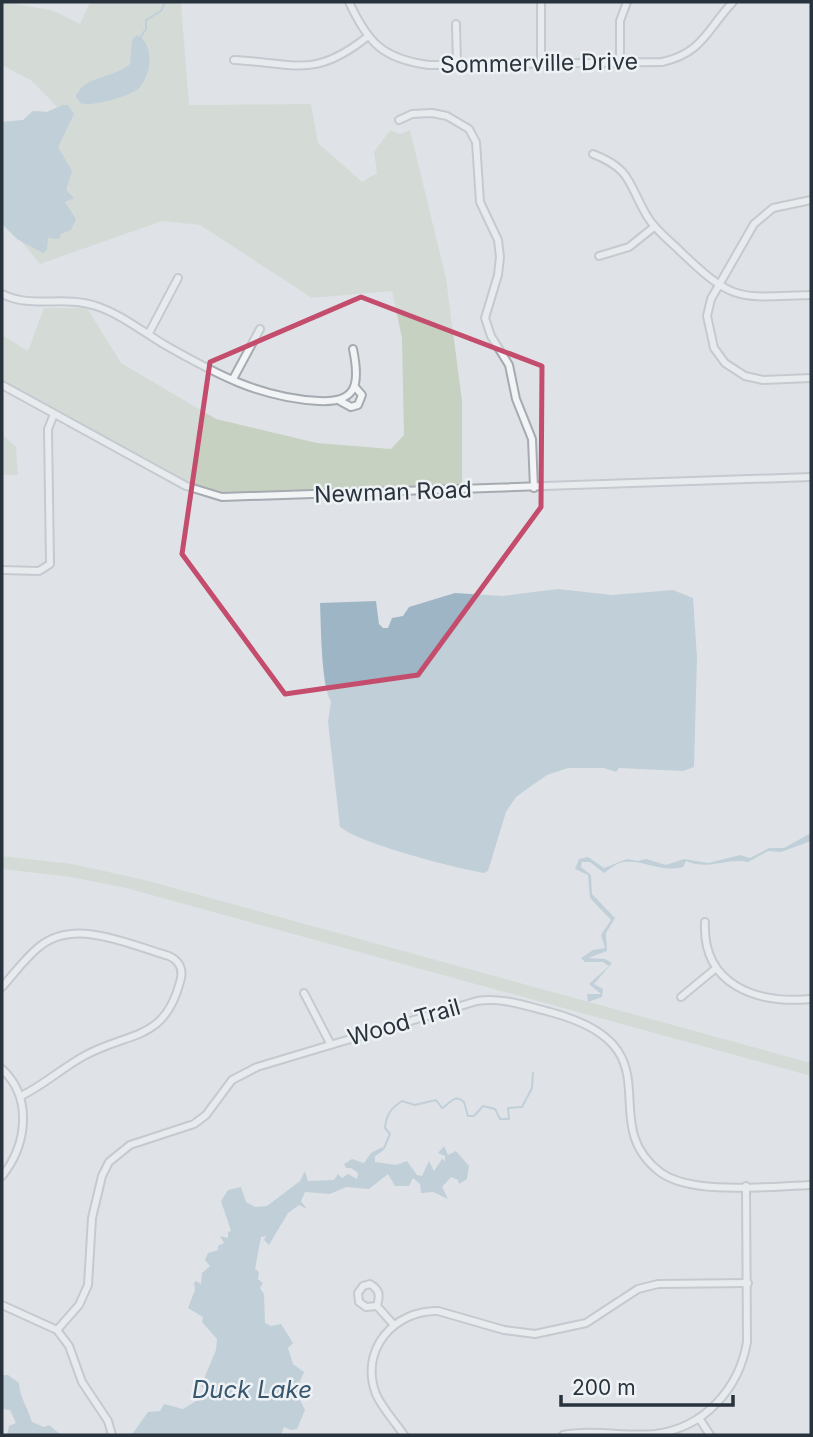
<svg xmlns="http://www.w3.org/2000/svg" width="813" height="1437" viewBox="0 0 813 1437" font-family="Inter,sans-serif">
<style>
.green{fill:#c7d1c1}
.water{fill:#9db5c5}
.lines{fill:none;stroke-linecap:round;stroke-linejoin:round}
.stream{stroke:#9db5c5;stroke-width:2}
.minor-casing{stroke:#a5abb1;stroke-width:10}
.minor{stroke:#f2f4f6;stroke-width:6}
.marked{fill:none;stroke:#c44d6e;stroke-width:5;stroke-linejoin:round}
.labels{text-anchor:middle;dominant-baseline:central;stroke-width:5;stroke-linejoin:round;paint-order:stroke}
.street-label{font-size:23px;fill:#29333d;stroke:#eff2f5}
.water-label{font-size:24px;font-style:italic;fill:#37576e;stroke:#eff2f5}
</style>
<rect width="100%" height="100%" fill="#dfe3e7"/>
<!-- green -->
<g class="green">
<polygon points="2,2 52,10 80,24 90,2 181,2 189,105 311,104 318,143 362,182 377,173 374,152 390,130 400,134 410,130 446,278 462,401 462,487 220,494 199,489 2,383 2,335 28,351 44,308 87,308 121,363 216,419 317,443 391,449 404,435 402,338 392,291 312,298 200,225 162,221 40,264 11,229 2,224 2,122 23,120 33,111 47,112 57,107 32,81 2,65"/>
<polygon points="2,434 16,447 18,475 2,475"/>
<polygon points="2,856 72,864 145,880 811,1063 811,1076 126,888 71,877 2,869"/>
</g>
<!-- water -->
<g class="water">
<path d="M137,35C155,44 152,76 138,89C130,96 88,108 80,103L76,96C86,74 114,79 130,64L132,40Z"/>
<polygon points="63,105 68,105 74,114 58,147 72,171 66,190 74,198 65,202 76,219 71,230 61,234 59,239 48,238 47,250 43,253 17,239 2,224 2,122 23,120 33,111 47,112"/>
<path d="M558,589L612,595L673,590L693,598L697,657L694,767L683,771L619,768L616,772L604,768H568L547,775L531,786L516,797L506,812L488,871L484,873C454,868 362,844 340,827L328,722L331,701C321,687 321,623 320,603L376,601L379,624L383,628H388L392,618L403,616L409,607L455,593L503,596Z"/>
<path d="M811,833V841L781,852L768,851L748,862C727,857 709,871 686,861L683,867C661,873 646,860 624,862C616,863 610,869 604,873L590,862H582L581,867L591,875L592,894L615,918L606,933L607,951L588,958L605,959L612,963L594,984L603,989L602,997L588,1002L587,994H601L589,984L609,966L603,962H585L581,958L593,950L605,948L601,935L611,920L590,898L588,875L575,869L579,859L588,857L604,868L627,859L638,861L646,859L666,865L684,859L708,863L740,855L750,858L769,848H784Z"/>
<polygon points="444,1146 448,1155 456,1151 469,1166 467,1179 459,1184 458,1180 451,1177 442,1187 448,1199 433,1192 421,1193 420,1184 413,1178 409,1186 395,1186 388,1174 369,1189 346,1187 330,1194 305,1192 301,1201 307,1209 299,1205 288,1213 269,1245 264,1240 266,1236 261,1237 255,1269 259,1272 258,1279 263,1283 260,1288 264,1294 265,1323 271,1326 281,1324 293,1343 288,1348 293,1364 304,1372 300,1381 303,1390 300,1400 305,1410 297,1429 291,1430 284,1427 281,1435 127,1435 133,1433 148,1412 160,1411 164,1404 183,1409 204,1396 205,1389 201,1386 216,1350 217,1339 202,1322 203,1317 188,1308 195,1290 194,1283 196,1281 201,1284 202,1273 210,1266 205,1260 208,1253 218,1250 218,1246 224,1243 220,1236 228,1238 228,1232 231,1231 221,1201 228,1190 241,1187 246,1202 255,1207 267,1206 300,1181 305,1171 308,1181 334,1180 338,1174 342,1178 348,1174 357,1179 358,1173 351,1168 346,1168 344,1164 352,1159 364,1163 371,1153 382,1147 384,1150 375,1156 375,1162 396,1165 407,1161 417,1175 422,1176 429,1161 434,1171 442,1159 445,1161 445,1156 438,1153"/>
<path d="M2,1375H8L19,1383C20,1398 28,1408 32,1422L44,1427L49,1425L61,1435H7L9,1426L16,1423L10,1410L2,1409Z"/>
</g>
<g class="lines">
<!-- stream -->
<g class="stream">
<polyline points="140,38 146,29 146,20 161,11 165,2"/>
<path d="M384,1148L390,1134L385,1128C386,1115 391,1108 402,1101L415,1105L436,1100L442,1108C451,1104 453,1093 464,1102L468,1116H474L483,1106L495,1109L500,1119H509L508,1108L522,1107L532,1088L533,1073"/>
</g>
<defs>
<g id="minor">
<path d="M349,2C368,43 383,59 429,65L662,62C703,53 707,29 733,2"/>
<polyline points="456,24 457,63"/>
<path d="M234,60C296,63 314,79 367,37"/>
<polyline points="541,62 541,2"/>
<polyline points="620,62 620,21 627,2"/>
<polyline points="399,120 412,114 432,113 447,116 469,129 476,142 480,202 498,240 500,257 498,275 485,318 491,336 509,365 516,399 532,439 534,488"/>
<path d="M593,154C632,169 628,184 647,216C655,230 669,240 680,251C735,304 738,297 811,295"/>
<polyline points="811,200 773,208 754,224 711,299 707,316 714,348 725,363 745,376 763,380 811,378"/>
<polyline points="599,256 629,247 654,227"/>
<path d="M2,294C31,309 64,295 96,306C121,314 143,332 165,345C216,374 260,398 319,401C358,403 360,383 353,349"/>
<polyline points="149,333 178,278"/>
<polyline points="233,379 260,329"/>
<polyline points="2,385 186,486 222,497 811,477"/>
<polyline points="340,401 351,407 358,405 362,395 355,387"/>
<polyline points="2,570 39,571 50,564 48,429 54,414"/>
<path d="M705,922C702,985 756,1004 811,999"/>
<path d="M2,987C14,974 25,958 39,947C75,917 130,945 169,956C180,961 184,970 180,982C164,1042 129,1031 84,1056C62,1068 44,1085 21,1096"/>
<polyline points="304,993 330,1043"/>
<polyline points="681,997 715,969"/>
<path d="M2,1069C33,1098 27,1145 2,1176"/>
<polyline points="2,1305 57,1330 69,1346 82,1382 108,1421 112,1435"/>
<path d="M377,1306L366,1307L359,1302L358,1293L363,1286L370,1284C380,1290 380,1295 377,1306L393,1324"/>
<path d="M57,1330L79,1305L88,1285L92,1218L102,1176L109,1162L130,1145L194,1124L206,1115L232,1080L257,1067L477,1001C502,997 526,1006 550,1012C681,1047 592,1120 660,1172C692,1196 771,1186 811,1185"/>
<polyline points="699,1418 710,1435"/>
<path d="M404,1435C395,1422 382,1408 376,1394C359,1350 394,1310 438,1311L504,1330L535,1334L586,1323L638,1289L658,1284L748,1283"/>
<path d="M563,1435C593,1429 624,1437 655,1434C704,1428 739,1389 747,1342L746,1186"/>
</g>
</defs>
<!-- minor casing -->
<use href="#minor" class="minor-casing"/>
<!-- minor -->
<use href="#minor" class="minor"/>
</g>
<!-- marked area -->
<path d="M0 0H813V1437H0ZM361,297L542,366L541,507L418,675L285,694L182,554L210,362Z" fill="#dfe3e7" fill-opacity=".55" fill-rule="evenodd"/>
<path class="marked" d="M361,297L542,366L541,507L418,675L285,694L182,554L210,362Z"/>
<g class="labels">
<!-- street labels -->
<g class="street-label">
<text transform="translate(539 63) rotate(-1)">Sommerville Drive</text>
<text transform="translate(393 492) rotate(-2)">Newman Road</text>
<text transform="translate(404 1022) rotate(-16)">Wood Trail</text>
</g>
<!-- water labels -->
<g class="water-label">
<text x="252" y="1389">Duck Lake</text>
</g>
</g>
<!-- border -->
<rect width="813" height="1437" fill="none" stroke="#29333d" stroke-width="7"/>
<!-- scale -->
<path d="M561 1395v10h172v-10" fill="none" stroke="#29333d" stroke-width="3.5"/>
<text x="572" y="1395" font-size="21" fill="#29333d" stroke="#eff2f5" stroke-width="5" paint-order="stroke">200 m</text>
</svg>
